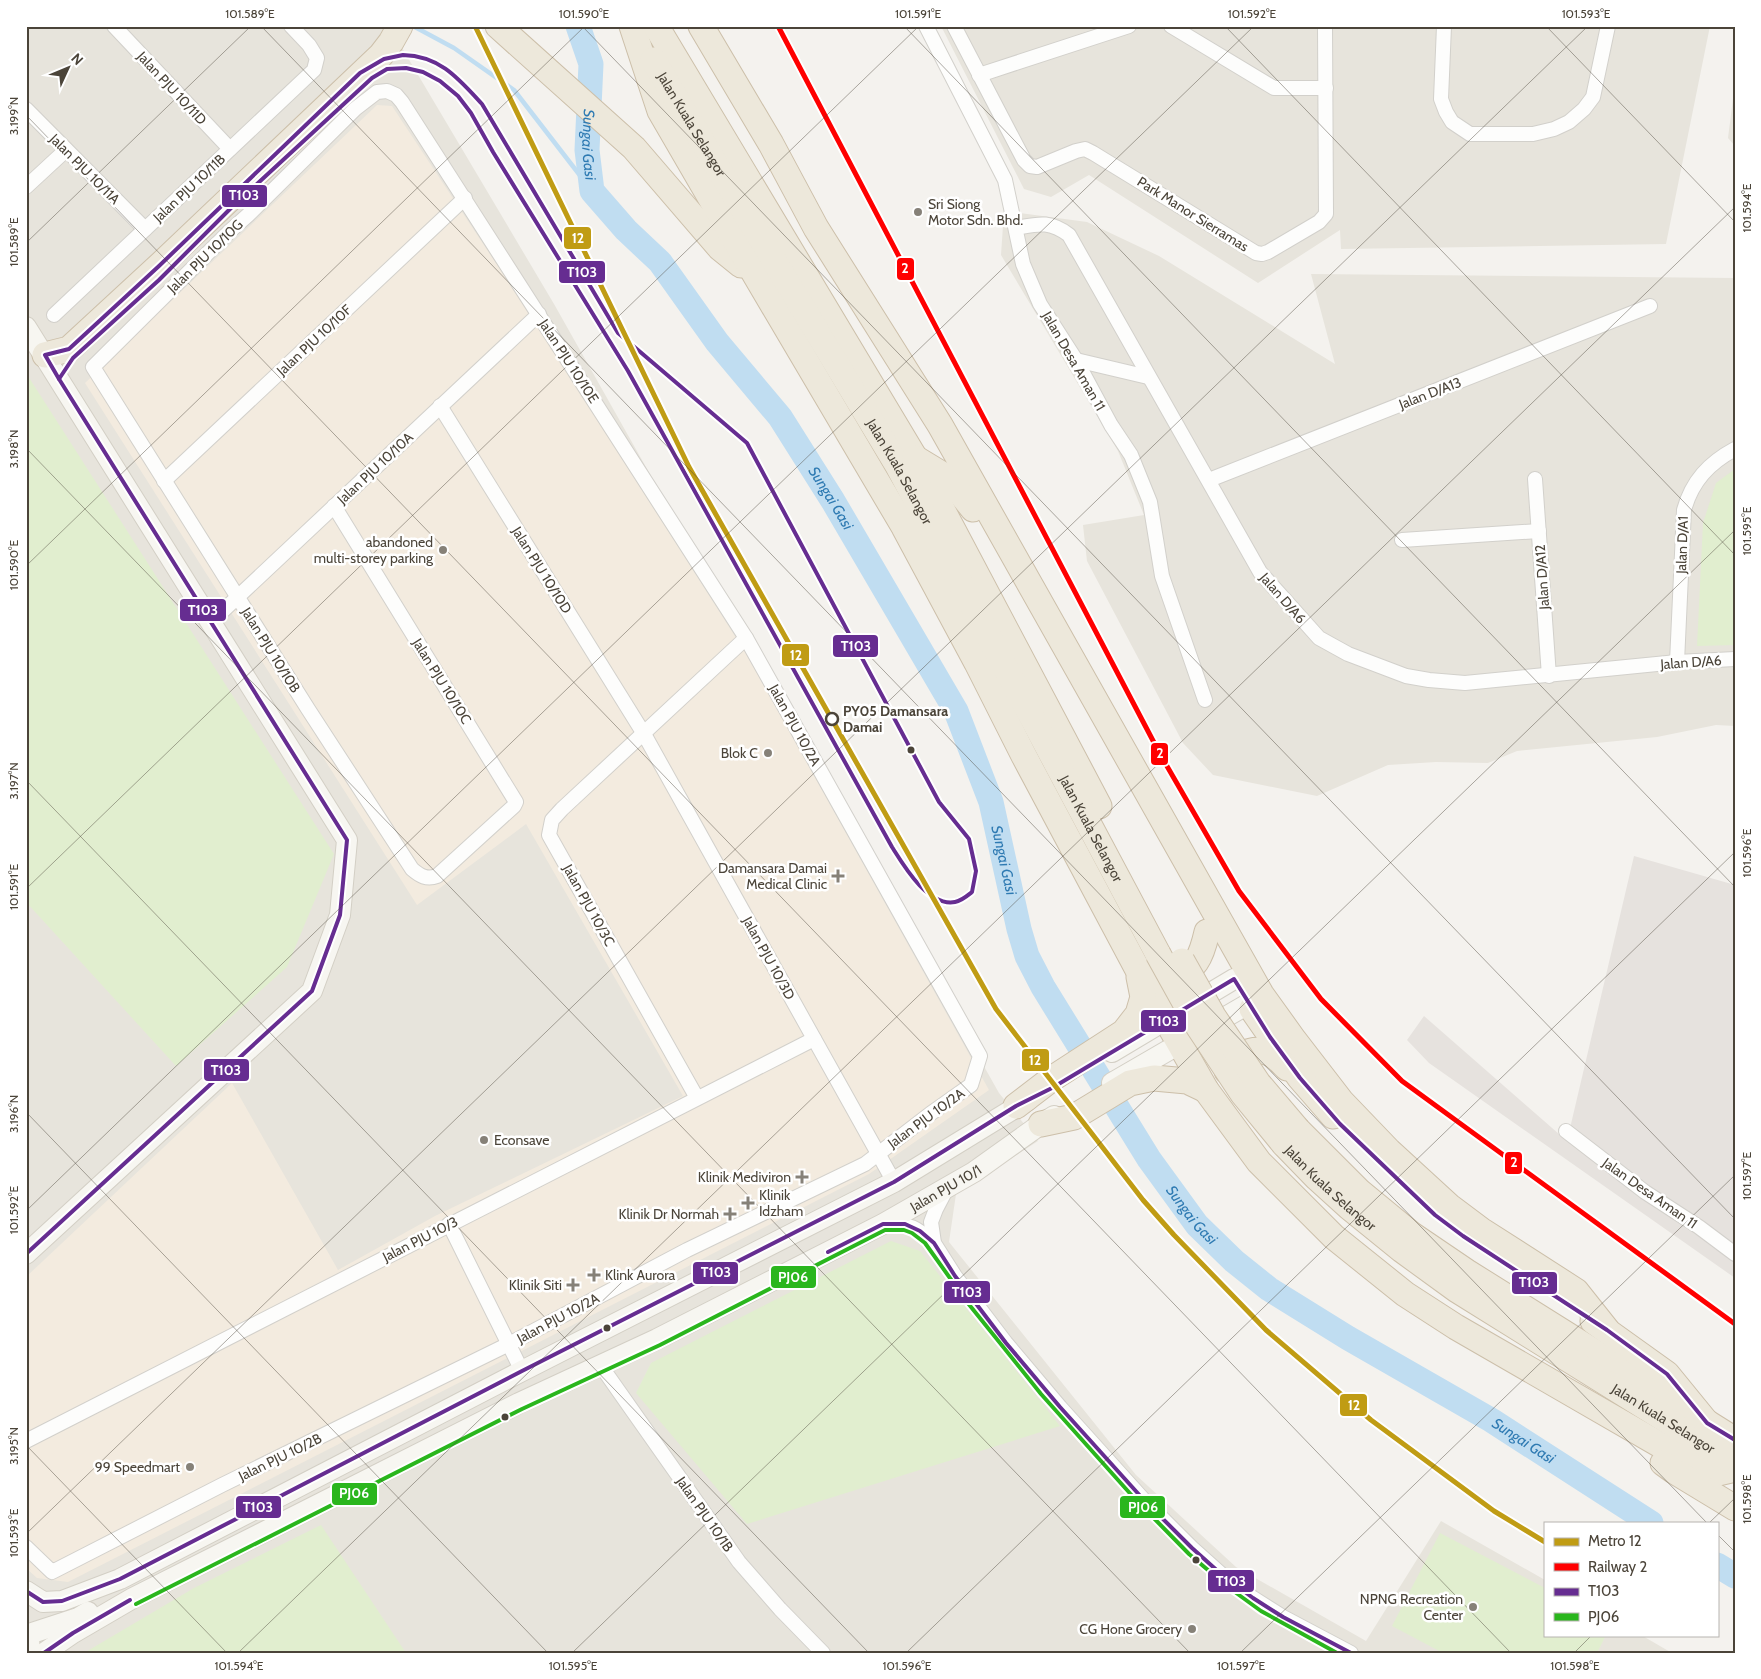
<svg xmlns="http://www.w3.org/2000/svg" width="1761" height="1679" viewBox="0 0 1761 1679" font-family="Cabin,sans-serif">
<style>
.residential{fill:#e7e4dc}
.commercial{fill:#f3ebdf}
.industrial{fill:#e6e2de}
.green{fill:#e1eecf}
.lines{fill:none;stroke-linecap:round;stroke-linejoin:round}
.stream{stroke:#c0ddf1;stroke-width:4.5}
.river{stroke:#c0ddf1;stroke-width:25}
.street-casing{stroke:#d2d0cb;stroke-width:16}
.secondary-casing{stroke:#d3cfc5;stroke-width:22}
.highway-casing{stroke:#ccbfa9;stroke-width:27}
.street{stroke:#fdfdfc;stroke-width:14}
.secondary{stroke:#f7f6f1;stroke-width:20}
.highway{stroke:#ede8db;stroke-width:25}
.highway-bridge-casing{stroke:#ccbfa9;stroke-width:27;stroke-linecap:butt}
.highway-bridge{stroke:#ede8db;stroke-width:25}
.bus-1-casing{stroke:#fff;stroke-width:8}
.bus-2-casing{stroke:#fff;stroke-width:8}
.bus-1{stroke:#662d91;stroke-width:4}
.bus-2{stroke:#2ab61d;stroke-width:4}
.rail-1-casing{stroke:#fff;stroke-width:9}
.rail-1{stroke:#f00;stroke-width:5}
.metro-1-casing{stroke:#fff;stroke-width:9}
.metro-1{stroke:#c09c14;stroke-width:5}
.ticks{fill:none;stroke:#4b4439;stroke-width:1;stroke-opacity:0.45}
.poi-dot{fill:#868178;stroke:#fff;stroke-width:2}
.stop-dot{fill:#fff;stroke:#4b4439;stroke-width:2.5}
.bus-dot{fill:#4b4439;stroke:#fff;stroke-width:2}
.labels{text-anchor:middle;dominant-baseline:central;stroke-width:5;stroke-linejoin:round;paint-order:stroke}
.street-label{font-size:14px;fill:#4b4439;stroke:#fff}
.poi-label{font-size:14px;fill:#4b4439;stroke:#fff;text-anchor:end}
.stop-label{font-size:14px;font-weight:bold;fill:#4b4439;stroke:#fff;text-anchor:start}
.water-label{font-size:15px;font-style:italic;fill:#2e7ab2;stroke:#fff}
.line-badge{stroke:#fff;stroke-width:2}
.badge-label{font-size:14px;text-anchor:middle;font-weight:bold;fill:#fff}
.neatline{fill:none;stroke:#4b4439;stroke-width:2}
.ticks-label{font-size:12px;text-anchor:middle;fill:#4b4439}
</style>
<rect width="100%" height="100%" fill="#f4f2ee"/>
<!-- residential -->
<g class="residential">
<polygon points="26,26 389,26 554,304 999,1093 1038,1141 956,1194 949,1242 1136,1475 1236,1567 1366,1641 1441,1521 1545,1580 1545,1635 1641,1635 1672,1653 26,1653"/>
<polygon points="941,26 1710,26 1666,244 1341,249 1340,230 1258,283 1089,175 1051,197 1024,189"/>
<polygon points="1735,83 1735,146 1728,138"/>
<polygon points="1004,211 1087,222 1159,256 1335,364 1311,274 1735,278 1735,726 1716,725 1657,737 1517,751 1488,763 1436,762 1388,765 1317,796 1213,775 1183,743 1087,561 1083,525 1144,515 1118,451 1001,255"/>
</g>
<!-- commercial -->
<polygon class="commercial" points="377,105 392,106 540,330 745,652 989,1090 869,1174 68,1582 37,1578 26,1568 26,1277 232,1083 338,1270 435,1216 683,1096 526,824 417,905 85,383"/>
<!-- industrial -->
<polygon class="industrial" points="1634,856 1735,885 1735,1278 1429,1063 1407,1040 1424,1016 1567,1141"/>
<!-- green -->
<g class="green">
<polygon points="26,373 334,854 287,967 176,1066 26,902"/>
<polygon points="1735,469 1735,645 1697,646 1703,523 1716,483"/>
<polygon points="891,1241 920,1251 1060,1426 747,1524 636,1393 651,1363"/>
<polygon points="321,1525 406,1653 84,1653 194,1588"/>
<polygon points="1440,1533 1545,1588 1545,1635 1606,1635 1597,1653 1443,1653 1392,1626"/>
</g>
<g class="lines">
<!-- stream -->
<polyline class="stream" points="413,26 454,48 514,90 592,191"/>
<!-- river -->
<g class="river">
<path id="s1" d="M578,26L591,64L587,150L592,191L626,230L660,262L717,342L780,417L833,501L956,711L991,802L1019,929L1027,956L1043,987L1149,1159L1197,1225L1234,1261L1269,1289L1348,1338L1491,1420L1651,1523"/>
<polyline points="1717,1565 1735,1576"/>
</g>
<defs>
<g id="street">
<polyline points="114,26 230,149"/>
<polyline points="926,26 1005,180 1023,264 1040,304 1076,360 1111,425 1131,455 1150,502 1162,576 1205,700"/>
<polyline points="954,26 1024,160 1030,166 1037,167 1076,151 1085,149 1093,153 1256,253 1262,254 1268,252 1319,222 1326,214 1325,26"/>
<polyline points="1171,26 1274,88 1326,88"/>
<polyline points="1444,26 1441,99 1446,112 1452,122 1470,134 1533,134 1554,129 1569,122 1584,109 1593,97 1608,26"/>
<polyline points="979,75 1129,26"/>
<polyline points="26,109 145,229"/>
<polyline points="26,187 66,150"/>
<path d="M1016,228C1038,224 1049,220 1069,235L1260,572L1319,638L1348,654L1406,676L1429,680L1465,683L1677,662L1735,659"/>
<polyline points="54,315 314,70 317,58 309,45 291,26"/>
<polyline points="1076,360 1148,377"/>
<polyline points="440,406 644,734 894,1182"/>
<polyline points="1535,479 1549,676"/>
<polyline points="1209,480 1650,306"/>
<polyline points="164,481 465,198"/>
<polyline points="1402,540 1539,531"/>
<polyline points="211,622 539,314"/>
<path d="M1677,662L1684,510C1692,481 1709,463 1735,449"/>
<polyline points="697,1098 549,835 552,820 562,809 746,638"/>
<polyline points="1566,1131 1645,1192 1699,1227 1735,1254"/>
<polyline points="947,1188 936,1209 931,1222 934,1243 955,1276 1006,1343 1060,1407 1143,1499 1192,1548 1221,1574 1253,1598 1283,1617 1351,1653"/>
<polyline points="449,1224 522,1371"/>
<path d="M886,1224C911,1224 916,1227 934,1243"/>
<polyline points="601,1366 739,1562 780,1609 823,1653"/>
<polyline points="26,1441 814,1039"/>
<path d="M26,1547L52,1572L222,1485L509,1344L687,1250L865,1164L930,1114L971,1085L980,1056L746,638L402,102L396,95L387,91L377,92L355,109L248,215L230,231L93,367L308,709L412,869C420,876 427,880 437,876L514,806L516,802L334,506"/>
</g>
<g id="secondary">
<polyline points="26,327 347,840 340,915 312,991 26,1254"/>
<polyline points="1112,1052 1234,979"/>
<polyline points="1112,1083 1248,1004"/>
<polyline points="26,1591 43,1602 62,1601 120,1579 522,1371 894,1182 1028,1100"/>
<polyline points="26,1634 29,1639 30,1653"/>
<polyline points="26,1635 78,1618 88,1612"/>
<path id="s2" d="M44,1653L73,1633L133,1598L519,1403L657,1339L883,1224L974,1172L1041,1124L1054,1116"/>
</g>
<g id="highway">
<polyline points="498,26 634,148 720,248 741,265"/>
<polyline points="632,26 660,111 757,278 904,527 977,663 1024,756 1139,972 1206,1090 1259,1162 1334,1237 1405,1294 1456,1327 1695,1465 1718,1473 1735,1469"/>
<polyline points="656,26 915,458 1099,806"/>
<polyline points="701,26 771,144 816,228 940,425 1261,994 1294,1040 1341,1101 1389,1151 1449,1206 1481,1230 1576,1291 1607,1330"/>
<path id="s3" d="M653,60L898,466L1158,954"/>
<polyline points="45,355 69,349 159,266 381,55 391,42 400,26"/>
<polyline points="915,458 948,478 973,509"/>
<path d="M1168,974C1196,975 1202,954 1207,932"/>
<polyline points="1252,1009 1300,1078 1333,1116"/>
<path d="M1227,1071C1236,1056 1251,1045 1269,1053C1276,1056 1282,1063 1287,1068"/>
<polyline points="1016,1106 1050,1080 1124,1032 1138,1014 1143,997 1139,977"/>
<polyline points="1041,1124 1074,1117 1130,1083 1154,1078 1187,1081 1206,1090"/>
<polyline points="1298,1130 1360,1192 1411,1234 1467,1272 1735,1440"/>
<path id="s4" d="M1284,1144L1317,1178L1349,1207L1402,1250L1457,1290L1735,1463"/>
<polyline points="1593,1321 1667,1374 1707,1423"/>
<polyline points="1663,1463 1674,1471 1735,1508"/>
</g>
</defs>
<!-- street casing -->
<use href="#street" class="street-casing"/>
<!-- secondary casing -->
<use href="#secondary" class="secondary-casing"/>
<!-- highway casing -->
<use href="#highway" class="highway-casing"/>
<!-- street -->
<use href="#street" class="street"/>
<!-- secondary -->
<use href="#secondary" class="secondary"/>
<!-- highway -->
<use href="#highway" class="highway"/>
<defs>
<g id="highway-bridge">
<polyline points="1158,954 1198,1026 1243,1094 1284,1144"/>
<polyline points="1182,961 1213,1016 1258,1083 1298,1130"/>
</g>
</defs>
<!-- highway-bridge casing -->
<use href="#highway-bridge" class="highway-bridge-casing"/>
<!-- highway-bridge -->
<use href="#highway-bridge" class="highway-bridge"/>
<defs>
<g id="bus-1">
<path d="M403,55C440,56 458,78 482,104L618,333L747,443L939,802L969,839L976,871L972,892C967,896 961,901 955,902C928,907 904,866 892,847L628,371L493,152L471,113L458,96L440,81L423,72L406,68L387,69L372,78L233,206L159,280L73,358L59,379L45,355L69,349L159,266L360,73L384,59Z"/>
<polyline points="828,1252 883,1224 905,1224 920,1231 934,1243 955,1276 1006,1343 1060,1407 1143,1499 1192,1548 1221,1574 1253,1598 1283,1617 1351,1653"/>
<polyline points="26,1254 312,991 340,915 347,840 59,379"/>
<polyline points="26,1591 43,1602 62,1601 120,1579 522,1371 894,1182 1016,1106 1052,1088 1234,979 1270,1037 1300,1078 1340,1124 1435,1215 1463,1236 1607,1330 1667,1374 1707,1423 1735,1440"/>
<polyline points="44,1653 73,1633 130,1600"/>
</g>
<polyline id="bus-2" points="136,1604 522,1409 660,1345 885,1230 904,1230 912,1233 925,1243 967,1302 1041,1394 1135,1499 1189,1554 1228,1587 1261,1611 1337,1653"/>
</defs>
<!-- bus-1 casing -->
<use href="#bus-1" class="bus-1-casing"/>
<!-- bus-2 casing -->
<use href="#bus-2" class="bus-2-casing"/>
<!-- bus-1 -->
<use href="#bus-1" class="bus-1"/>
<!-- bus-2 -->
<use href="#bus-2" class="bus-2"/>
<defs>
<polyline id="rail-1" points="778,26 1160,754 1239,891 1321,999 1402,1081 1735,1324"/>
</defs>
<!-- rail-1 casing -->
<use href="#rail-1" class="rail-1-casing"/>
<!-- rail-1 -->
<use href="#rail-1" class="rail-1"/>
<defs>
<polyline id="metro-1" points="475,26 689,467 996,1009 1143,1200 1174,1235 1266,1330 1371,1420 1494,1511 1545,1542"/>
</defs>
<!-- metro-1 casing -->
<use href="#metro-1" class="metro-1-casing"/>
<!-- metro-1 -->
<use href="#metro-1" class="metro-1"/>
</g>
<!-- ticks -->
<path class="ticks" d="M261,26L1707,1523M582,26L1735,1219M904,26L1735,887M1225,26L1735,555M1546,26L1735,222M26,115L1511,1653M26,243L251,26M26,448L1190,1653M26,566L585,26M26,780L869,1653M26,889L919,26M26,1112L548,1653M26,1211L1254,26M26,1445L227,1653M1709,1523L1735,1498M26,1534L1588,26M1717,1534L1735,1552M238,1653L1735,207M572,1653L1735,530M906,1653L1735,852M1240,1653L1735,1175M1574,1653L1592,1635"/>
<!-- markers -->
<g class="poi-dot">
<circle cx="918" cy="212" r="5"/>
<circle cx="443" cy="550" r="5"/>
<circle cx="768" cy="753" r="5"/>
<path d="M835.5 868.5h5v5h5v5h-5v5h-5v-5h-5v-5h5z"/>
<circle cx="484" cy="1140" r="5"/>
<path d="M799.5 1169.5h5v5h5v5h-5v5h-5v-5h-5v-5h5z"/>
<path d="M745.5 1195.5h5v5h5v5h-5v5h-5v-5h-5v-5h5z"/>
<path d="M727.5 1206.5h5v5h5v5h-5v5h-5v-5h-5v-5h5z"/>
<path d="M591.5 1267.5h5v5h5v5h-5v5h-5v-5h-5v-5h5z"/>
<path d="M570.5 1277.5h5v5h5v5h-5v5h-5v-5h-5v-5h5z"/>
<circle cx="190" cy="1467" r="5"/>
<circle cx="1473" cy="1607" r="5"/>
<circle cx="1192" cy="1629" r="5"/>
</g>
<circle class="stop-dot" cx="832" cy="719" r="6"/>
<g class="bus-dot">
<circle cx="911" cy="750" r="4.5"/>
<circle cx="607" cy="1328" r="4.5"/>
<circle cx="505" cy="1417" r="4.5"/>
<circle cx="1196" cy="1560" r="4.5"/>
</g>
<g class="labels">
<!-- street labels -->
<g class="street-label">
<text transform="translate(172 88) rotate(47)">Jalan PJU 10/11D</text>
<text stroke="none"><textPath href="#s3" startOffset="75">Jalan Kuala Selangor</textPath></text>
<text transform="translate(85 169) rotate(45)">Jalan PJU 10/11A</text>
<text transform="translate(189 188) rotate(-43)">Jalan PJU 10/11B</text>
<text transform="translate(1193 214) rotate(32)">Park Manor Sierramas</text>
<text transform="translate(205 256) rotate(-44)">Jalan PJU 10/10G</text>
<text transform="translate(314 340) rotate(-43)">Jalan PJU 10/10F</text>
<text transform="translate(569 361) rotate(57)">Jalan PJU 10/10E</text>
<text transform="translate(1074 361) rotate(60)">Jalan Desa Aman 11</text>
<text transform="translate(1430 393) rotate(-21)">Jalan D/A13</text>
<text transform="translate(375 468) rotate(-43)">Jalan PJU 10/10A</text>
<text stroke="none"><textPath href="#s3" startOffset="480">Jalan Kuala Selangor</textPath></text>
<text transform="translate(1682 545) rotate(-88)">Jalan D/A1</text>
<text transform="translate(542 570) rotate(58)">Jalan PJU 10/10D</text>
<text transform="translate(1542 577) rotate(-94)">Jalan D/A12</text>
<text transform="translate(1283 598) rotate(49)">Jalan D/A6</text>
<text transform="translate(271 650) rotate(58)">Jalan PJU 10/10B</text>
<text transform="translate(1691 662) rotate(-4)">Jalan D/A6</text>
<text transform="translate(442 681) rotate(58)">Jalan PJU 10/10C</text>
<text transform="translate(795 725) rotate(61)">Jalan PJU 10/2A</text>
<text stroke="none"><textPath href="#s3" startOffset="885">Jalan Kuala Selangor</textPath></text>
<text transform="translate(589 905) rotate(61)">Jalan PJU 10/3C</text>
<text transform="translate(769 958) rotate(61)">Jalan PJU 10/3D</text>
<text transform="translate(926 1118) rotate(-36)">Jalan PJU 10/2A</text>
<text stroke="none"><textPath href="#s4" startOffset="64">Jalan Kuala Selangor</textPath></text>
<text stroke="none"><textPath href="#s2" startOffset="1015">Jalan PJU 10/1</textPath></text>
<text transform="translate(1650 1193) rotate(35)">Jalan Desa Aman 11</text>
<text transform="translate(420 1239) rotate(-27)">Jalan PJU 10/3</text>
<text transform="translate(558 1318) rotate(-28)">Jalan PJU 10/2A</text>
<text stroke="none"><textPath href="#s4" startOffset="470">Jalan Kuala Selangor</textPath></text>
<text transform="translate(280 1457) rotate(-26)">Jalan PJU 10/2B</text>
<text transform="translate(705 1514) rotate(55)">Jalan PJU 10/1B</text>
</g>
<!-- poi labels -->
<g class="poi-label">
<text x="928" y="204" text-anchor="start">Sri Siong<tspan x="928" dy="16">Motor Sdn. Bhd.</tspan></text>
<text x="433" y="542">abandoned<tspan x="433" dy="16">multi-storey parking</tspan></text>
<text x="758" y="753">Blok C</text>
<text x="827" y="868">Damansara Damai<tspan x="827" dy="16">Medical Clinic</tspan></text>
<text x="494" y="1140" text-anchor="start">Econsave</text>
<text x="791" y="1177">Klinik Mediviron</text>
<text x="759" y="1195" text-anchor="start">Klinik<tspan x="759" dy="16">Idzham</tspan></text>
<text x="719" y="1214">Klinik Dr Normah</text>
<text x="605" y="1275" text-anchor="start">Klink Aurora</text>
<text x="562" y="1285">Klinik Siti</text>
<text x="180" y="1467">99 Speedmart</text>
<text x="1463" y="1599">NPNG Recreation<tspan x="1463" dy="16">Center</tspan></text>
<text x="1182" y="1629">CG Hone Grocery</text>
</g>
<!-- stop labels -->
<g class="stop-label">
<text x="843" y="711">PY05 Damansara<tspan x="843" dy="16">Damai</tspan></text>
</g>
<!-- water labels -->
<g class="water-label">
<text stroke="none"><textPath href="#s1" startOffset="121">Sungai Gasi</textPath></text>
<text stroke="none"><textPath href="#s1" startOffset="558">Sungai Gasi</textPath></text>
<text stroke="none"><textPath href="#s1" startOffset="962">Sungai Gasi</textPath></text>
<text stroke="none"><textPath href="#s1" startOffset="1368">Sungai Gasi</textPath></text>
<text stroke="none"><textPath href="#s1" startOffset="1772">Sungai Gasi</textPath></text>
</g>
</g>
<g class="line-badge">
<rect x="221" y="184" width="47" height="24" rx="5" fill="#662d91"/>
<rect x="563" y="226" width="29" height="24" rx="5" fill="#c09c14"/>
<rect x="896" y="257" width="19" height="24" rx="5" fill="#f00"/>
<rect x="558" y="260" width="48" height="24" rx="5" fill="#662d91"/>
<rect x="179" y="598" width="48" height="24" rx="5" fill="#662d91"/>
<rect x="832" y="634" width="47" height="24" rx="5" fill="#662d91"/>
<rect x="781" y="643" width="29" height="24" rx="5" fill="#c09c14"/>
<rect x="1150" y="742" width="19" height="24" rx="5" fill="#f00"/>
<rect x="1140" y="1009" width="47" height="24" rx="5" fill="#662d91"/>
<rect x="1021" y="1048" width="29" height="24" rx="5" fill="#c09c14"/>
<rect x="203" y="1058" width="47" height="24" rx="5" fill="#662d91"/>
<rect x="1504" y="1151" width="19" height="24" rx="5" fill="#f00"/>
<rect x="692" y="1261" width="47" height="24" rx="5" fill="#662d91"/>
<rect x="770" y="1265" width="47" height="24" rx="5" fill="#2ab61d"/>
<rect x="1511" y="1271" width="47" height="24" rx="5" fill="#662d91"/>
<rect x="943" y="1280" width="48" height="24" rx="5" fill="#662d91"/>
<rect x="1339" y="1393" width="29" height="24" rx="5" fill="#c09c14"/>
<rect x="331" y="1482" width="47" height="24" rx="5" fill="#2ab61d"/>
<rect x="1119" y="1495" width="47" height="24" rx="5" fill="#2ab61d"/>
<rect x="235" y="1495" width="47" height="24" rx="5" fill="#662d91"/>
<rect x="1207" y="1569" width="48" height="24" rx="5" fill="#662d91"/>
</g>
<g class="badge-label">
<text x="244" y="200">T103</text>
<text x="578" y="243">12</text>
<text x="905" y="273">2</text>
<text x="582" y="277">T103</text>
<text x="203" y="615">T103</text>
<text x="856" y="651">T103</text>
<text x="796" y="660">12</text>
<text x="1160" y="758">2</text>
<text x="1164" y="1026">T103</text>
<text x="1035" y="1065">12</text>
<text x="226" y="1075">T103</text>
<text x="1514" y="1167">2</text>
<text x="716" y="1277">T103</text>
<text x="793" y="1282">PJ06</text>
<text x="1534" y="1287">T103</text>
<text x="967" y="1297">T103</text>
<text x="1354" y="1410">12</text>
<text x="354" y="1498">PJ06</text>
<text x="1143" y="1512">PJ06</text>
<text x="258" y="1512">T103</text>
<text x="1231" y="1586">T103</text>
</g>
<!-- border -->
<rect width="1761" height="1679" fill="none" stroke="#ffffff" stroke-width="55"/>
<!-- legend -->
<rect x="1544" y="1522" width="175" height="115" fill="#ffffff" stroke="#b7b4b0"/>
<rect x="1554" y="1538" width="25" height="8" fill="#c09c14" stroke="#b7b4b0"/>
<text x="1588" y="1546" font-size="15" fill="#4b4439">Metro 12</text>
<rect x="1554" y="1563" width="25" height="8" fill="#ff0000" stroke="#b7b4b0"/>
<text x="1588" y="1572" font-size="15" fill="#4b4439">Railway 2</text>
<rect x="1554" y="1588" width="25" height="8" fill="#662d91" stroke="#b7b4b0"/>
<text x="1588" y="1596" font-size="15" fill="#4b4439">T103</text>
<rect x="1554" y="1613" width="25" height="8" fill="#2ab61d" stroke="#b7b4b0"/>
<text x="1588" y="1622" font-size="15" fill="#4b4439">PJ06</text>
<!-- north arrow -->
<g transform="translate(68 68) rotate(46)" stroke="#ffffff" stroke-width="4" paint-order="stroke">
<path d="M0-4L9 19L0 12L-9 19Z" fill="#4b4439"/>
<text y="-8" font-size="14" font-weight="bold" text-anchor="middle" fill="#4b4439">N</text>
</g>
<rect x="28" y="28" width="1706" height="1624" class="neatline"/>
<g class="ticks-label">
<text x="250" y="18">101.589°E</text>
<text x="584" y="18">101.590°E</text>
<text x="918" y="18">101.591°E</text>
<text x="1252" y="18">101.592°E</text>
<text x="1586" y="18">101.593°E</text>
<text transform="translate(14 116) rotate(-90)" y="4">3.199°N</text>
<text transform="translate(1747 208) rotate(-90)" y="4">101.594°E</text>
<text transform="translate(14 242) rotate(-90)" y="4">101.589°E</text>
<text transform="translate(14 449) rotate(-90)" y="4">3.198°N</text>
<text transform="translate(1747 531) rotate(-90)" y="4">101.595°E</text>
<text transform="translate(14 565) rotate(-90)" y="4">101.590°E</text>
<text transform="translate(14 781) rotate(-90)" y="4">3.197°N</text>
<text transform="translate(1747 853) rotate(-90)" y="4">101.596°E</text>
<text transform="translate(14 887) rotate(-90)" y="4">101.591°E</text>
<text transform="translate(14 1114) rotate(-90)" y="4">3.196°N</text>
<text transform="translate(1747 1176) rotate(-90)" y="4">101.597°E</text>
<text transform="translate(14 1210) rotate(-90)" y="4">101.592°E</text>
<text transform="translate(14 1446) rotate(-90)" y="4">3.195°N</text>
<text transform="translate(1747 1499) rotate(-90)" y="4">101.598°E</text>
<text transform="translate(14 1533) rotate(-90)" y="4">101.593°E</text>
<text x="239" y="1670">101.594°E</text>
<text x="573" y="1670">101.595°E</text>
<text x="907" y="1670">101.596°E</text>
<text x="1241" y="1670">101.597°E</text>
<text x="1575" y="1670">101.598°E</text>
</g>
</svg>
